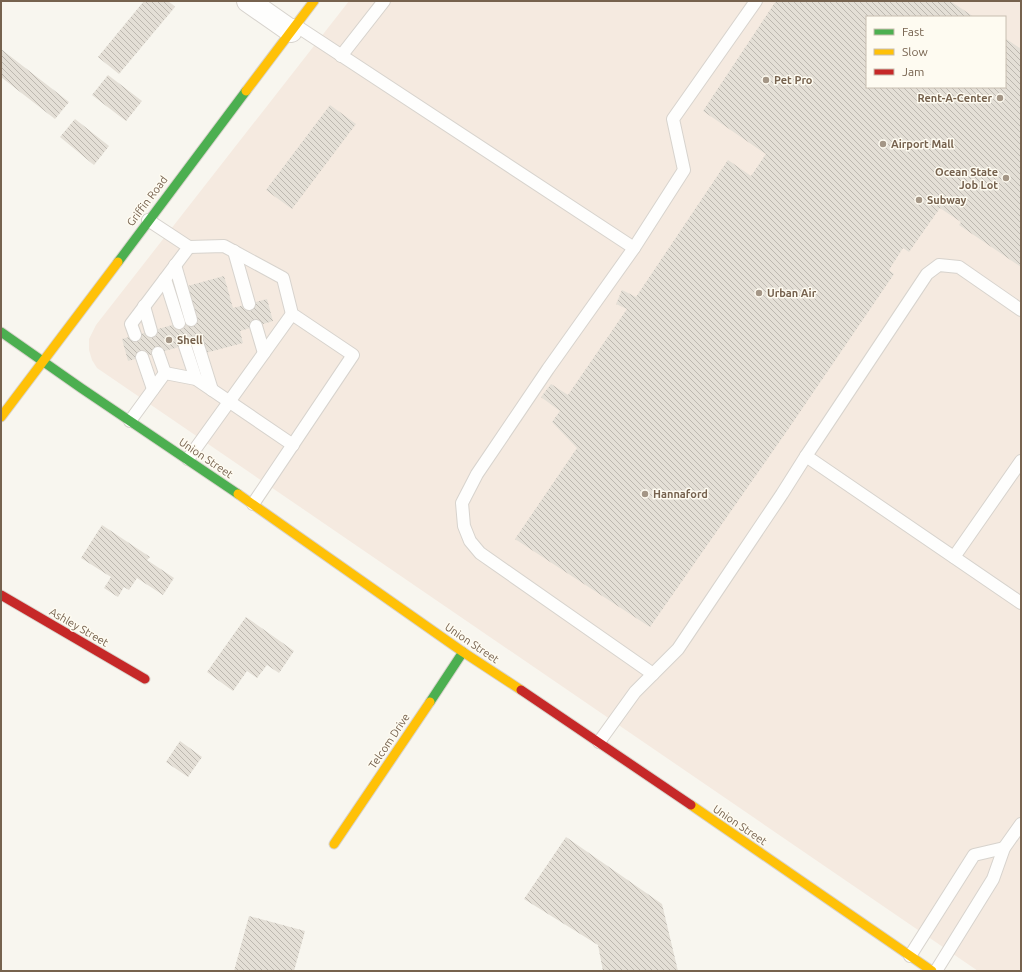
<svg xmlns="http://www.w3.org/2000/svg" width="1022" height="972" viewBox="0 0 1022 972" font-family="Ubuntu,sans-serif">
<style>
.commercial{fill:#f5eae0;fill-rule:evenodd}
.building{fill:url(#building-back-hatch)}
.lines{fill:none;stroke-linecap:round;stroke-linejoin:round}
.lane-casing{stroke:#d7d3cd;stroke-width:14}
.street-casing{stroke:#d7d3cd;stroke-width:24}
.fast-casing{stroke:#d8d3cc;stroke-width:11}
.slow-casing{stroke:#d8d3cc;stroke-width:11}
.jam-casing{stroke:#d8d3cc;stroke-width:11}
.lane{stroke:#fefefd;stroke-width:12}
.street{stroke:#fefefd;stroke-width:22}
.fast{stroke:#4caf50;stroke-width:9}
.slow{stroke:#ffc107;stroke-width:9}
.jam{stroke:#c62828;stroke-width:9}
.poi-dot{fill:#a49686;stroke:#fefbf1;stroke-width:1.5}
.labels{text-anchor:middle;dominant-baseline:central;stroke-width:3;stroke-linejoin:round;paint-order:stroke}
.poi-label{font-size:11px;font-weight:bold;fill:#76624e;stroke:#fefbf1;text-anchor:start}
.street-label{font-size:11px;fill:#76624e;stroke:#fefbf1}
</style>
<defs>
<pattern id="building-back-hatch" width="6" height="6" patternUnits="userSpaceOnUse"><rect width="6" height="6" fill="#e4dfd6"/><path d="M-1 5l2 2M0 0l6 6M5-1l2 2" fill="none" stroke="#bdb8b0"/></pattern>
</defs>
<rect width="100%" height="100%" fill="#f8f6ef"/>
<!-- commercial -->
<path class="commercial" d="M349,1H1021V971H978L97,368L92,360L89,350V339L96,325ZM867,17H1005V87H867Z"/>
<!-- building -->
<g class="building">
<polygon points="144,1 168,1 175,7 119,74 98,57"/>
<polygon points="776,1 950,1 974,17 867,17 867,87 1005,87 1005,38 1021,49 1021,267 959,225 961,222 940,208 909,252 903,248 889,270 894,274 789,428 650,627 515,539 577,448 552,422 560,411 541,397 551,384 568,395 627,309 616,304 622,290 636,297 728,160 751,176 766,154 703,111"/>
<polygon points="1,49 69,102 55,119 1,77"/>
<polygon points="108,75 142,101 126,121 92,95"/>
<polygon points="330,105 356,124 292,209 266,190"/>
<polygon points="75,119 109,146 94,165 60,137"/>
<polygon points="224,276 233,308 267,299 273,321 240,331 243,343 205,353 201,341 128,361 122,339 194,319 184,287"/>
<polygon points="102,525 150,557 147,560 174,578 163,595 137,578 129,590 124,587 118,597 104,588 111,577 81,558"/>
<polygon points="246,617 294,651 279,673 267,665 257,678 247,671 233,691 207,672"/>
<polygon points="180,741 202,757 188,777 166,762"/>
<polygon points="566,837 662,904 678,971 603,971 598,945 524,899"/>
<polygon points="249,916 305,931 294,971 234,971"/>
</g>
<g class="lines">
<defs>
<g id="lane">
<polyline points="295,25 634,248 684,170 673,119 756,1"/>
<polyline points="341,56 384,1"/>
<polyline points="148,220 189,247 224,246 283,278 292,314 353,355 253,504"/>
<polyline points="634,248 548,369 477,474 462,503 464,526 470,541 480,553 653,674"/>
<polyline points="234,251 249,304"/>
<polyline points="175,265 191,320"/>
<polyline points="165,279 179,323"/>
<polyline points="144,306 151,331"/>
<polyline points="256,326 264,353"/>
<polyline points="135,335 131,324 189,247"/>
<polyline points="197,342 212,390"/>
<polyline points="185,346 196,379"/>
<polyline points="158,353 165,373"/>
<polyline points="142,357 153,389"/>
<polyline points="130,421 165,373 196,379 293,445"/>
<polyline points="806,456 1021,603"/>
<polyline points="188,459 292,314"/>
<polyline points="954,557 1021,461"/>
<polyline points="599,742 635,692 678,649 782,494 806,456 927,274 939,265 959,267 1021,310"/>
<polyline points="910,956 974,855 1004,848"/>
<polyline points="936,971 993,879 1004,848 1021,824"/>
</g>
<polyline id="street" points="248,1 291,31"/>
<g id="fast">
<polyline points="118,262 246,91"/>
<polyline points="1,332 81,388 238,494"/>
<polyline points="430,702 463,652"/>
</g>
<g id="slow">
<polyline points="246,91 314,1"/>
<polyline points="1,417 118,262"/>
<polyline points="238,494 463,652 521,690"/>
<polyline points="691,805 932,971"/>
<polyline points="334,844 430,702"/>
</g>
<g id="jam">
<polyline points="1,595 145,679"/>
<polyline points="521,690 691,805"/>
</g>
</defs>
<!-- lane casing -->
<use href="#lane" class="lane-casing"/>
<!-- street casing -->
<use href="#street" class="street-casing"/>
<!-- fast casing -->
<use href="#fast" class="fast-casing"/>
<!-- slow casing -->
<use href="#slow" class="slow-casing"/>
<!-- jam casing -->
<use href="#jam" class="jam-casing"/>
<!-- lane -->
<use href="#lane" class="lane"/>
<!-- street -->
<use href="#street" class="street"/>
<!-- fast -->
<use href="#fast" class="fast"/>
<!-- slow -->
<use href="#slow" class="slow"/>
<!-- jam -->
<use href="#jam" class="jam"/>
</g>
<!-- markers -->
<g class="poi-dot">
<circle cx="766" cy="80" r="4"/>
<circle cx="1000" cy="98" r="4"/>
<circle cx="883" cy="144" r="4"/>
<circle cx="1006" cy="178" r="4"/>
<circle cx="919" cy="200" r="4"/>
<circle cx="759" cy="293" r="4"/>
<circle cx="169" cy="340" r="4"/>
<circle cx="645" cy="494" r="4"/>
</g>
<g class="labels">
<!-- poi labels -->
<g class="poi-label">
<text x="774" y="80">Pet Pro</text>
<text x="992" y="98" text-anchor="end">Rent-A-Center</text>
<text x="891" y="144">Airport Mall</text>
<text x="998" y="172" text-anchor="end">Ocean State<tspan x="998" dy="13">Job Lot</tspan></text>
<text x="927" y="200">Subway</text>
<text x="767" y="293">Urban Air</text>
<text x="177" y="340">Shell</text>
<text x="653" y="494">Hannaford</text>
</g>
<!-- street labels -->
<g class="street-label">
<text transform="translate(147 201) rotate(-53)">Griffin Road</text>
<text transform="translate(206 458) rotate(34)">Union Street</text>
<text transform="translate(79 627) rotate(30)">Ashley Street</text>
<text transform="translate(472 643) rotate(34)">Union Street</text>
<text transform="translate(389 741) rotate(-56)">Telcom Drive</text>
<text transform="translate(740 825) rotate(34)">Union Street</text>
</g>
</g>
<!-- border -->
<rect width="1022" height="972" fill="none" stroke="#76624e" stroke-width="4"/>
<!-- legend -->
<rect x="866" y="16" width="140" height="72" fill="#fefbf1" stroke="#c8beb0"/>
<rect x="874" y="29" width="20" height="6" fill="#4caf50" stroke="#c8beb0"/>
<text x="902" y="36" font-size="12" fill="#76624e">Fast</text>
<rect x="874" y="49" width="20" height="6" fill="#ffc107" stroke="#c8beb0"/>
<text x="902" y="56" font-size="12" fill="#76624e">Slow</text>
<rect x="874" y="69" width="20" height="6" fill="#c62828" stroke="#c8beb0"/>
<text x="902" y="76" font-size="12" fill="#76624e">Jam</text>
</svg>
